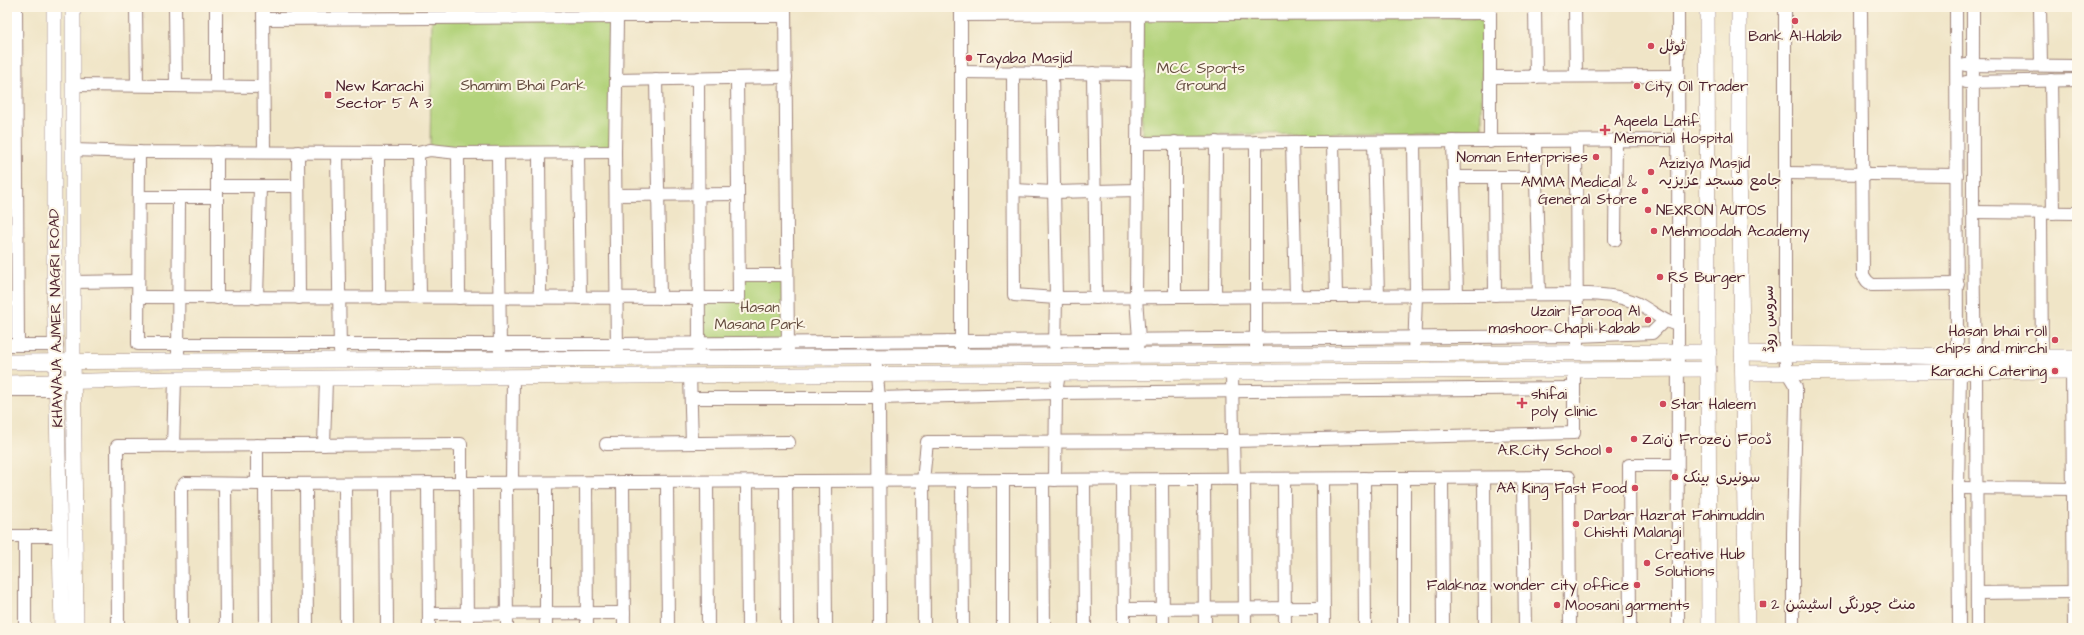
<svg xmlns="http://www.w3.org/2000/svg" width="2084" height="635" viewBox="0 0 2084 635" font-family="'Architects Daughter','Playpen Sans Arabic',sans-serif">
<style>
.green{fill:#b3d37b;stroke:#7e7953}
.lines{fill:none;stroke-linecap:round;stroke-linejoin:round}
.minor-casing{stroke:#9d8279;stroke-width:14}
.major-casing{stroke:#9d8279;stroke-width:16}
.minor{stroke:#fff;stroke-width:12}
.major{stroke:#fff;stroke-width:15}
.poi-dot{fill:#d1495b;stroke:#fcf5e5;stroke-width:1.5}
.labels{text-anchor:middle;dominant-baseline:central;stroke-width:4;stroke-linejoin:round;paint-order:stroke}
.poi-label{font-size:15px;fill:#4a1f2b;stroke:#fcf5e5;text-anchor:start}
.park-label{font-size:15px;fill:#644c3f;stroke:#fcf5e5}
.street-label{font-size:15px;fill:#4a1f2b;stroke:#fcf5e5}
</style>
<rect width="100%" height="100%" fill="#fcf5e5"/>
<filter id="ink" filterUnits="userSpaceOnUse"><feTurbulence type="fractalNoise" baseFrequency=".025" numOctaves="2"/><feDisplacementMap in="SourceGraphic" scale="8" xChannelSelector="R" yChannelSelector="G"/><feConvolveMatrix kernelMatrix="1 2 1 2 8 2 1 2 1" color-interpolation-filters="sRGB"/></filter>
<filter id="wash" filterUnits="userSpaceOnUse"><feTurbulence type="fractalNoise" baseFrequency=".012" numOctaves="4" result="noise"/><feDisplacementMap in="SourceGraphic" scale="16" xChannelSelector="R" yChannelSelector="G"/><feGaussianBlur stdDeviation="0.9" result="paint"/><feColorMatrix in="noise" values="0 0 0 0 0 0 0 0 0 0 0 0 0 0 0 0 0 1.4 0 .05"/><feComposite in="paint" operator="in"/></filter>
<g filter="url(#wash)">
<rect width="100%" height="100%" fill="#f0e5c7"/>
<!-- green -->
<g class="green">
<polygon points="432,18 617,20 615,152 430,150"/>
<polygon points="1142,18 1482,18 1482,130 1142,136"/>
<polygon points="742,276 784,277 785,341 702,341 701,300 741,299"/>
</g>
</g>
<g filter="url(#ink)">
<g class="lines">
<defs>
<g id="minor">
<polyline points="16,7 18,345"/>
<polyline points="136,7 137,85"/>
<polyline points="175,7 176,86"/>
<polyline points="216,7 216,86"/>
<polyline points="263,7 264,152"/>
<polyline points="613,7 613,16 617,20 615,152 617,352"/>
<polyline points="737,7 737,16 785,16"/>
<polyline points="785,7 788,350"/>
<polyline points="1490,7 1490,142"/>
<polyline points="1535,7 1536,77"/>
<polyline points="1575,7 1576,76"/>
<path d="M1678,7C1679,214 1677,421 1678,628"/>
<polyline points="1785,7 1785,355 1787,372 1796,387 1796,403 1793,534 1793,628"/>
<polyline points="1861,7 1863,275 1867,281 1872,285 1958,284"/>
<polyline points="1956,7 1957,357"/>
<path d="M1973,7C1973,124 1972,241 1975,357"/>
<polyline points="2040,7 2041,65"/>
<polyline points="961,15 1490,13"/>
<polyline points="613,16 737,16"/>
<polyline points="264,19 614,17"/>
<polyline points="1965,65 2077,66"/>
<polyline points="961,72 1138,74"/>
<polyline points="1013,72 1014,295 1056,298 1055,346"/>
<path d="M1052,73L1056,298L1588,294C1606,295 1625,296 1642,306C1654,313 1663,321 1677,325"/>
<polyline points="1093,73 1096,298"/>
<polyline points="1490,77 1678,76"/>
<polyline points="698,78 699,349"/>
<polyline points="656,79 660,298"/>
<polyline points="616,80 786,77"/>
<polyline points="2051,80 2053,213"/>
<polyline points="1966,82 2077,80"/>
<polyline points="74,85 263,87"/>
<polyline points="1453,141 1457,295"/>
<polyline points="1535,141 1539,294"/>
<polyline points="1576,141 1577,352"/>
<polyline points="1256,142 1256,353"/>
<polyline points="1292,142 1296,296"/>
<polyline points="1333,142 1336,296"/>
<polyline points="1374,142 1378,296"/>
<polyline points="1137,143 1679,140"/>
<polyline points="73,150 139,152 418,153 430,150 458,153 615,152"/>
<polyline points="139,152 138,344 617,344 1577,336 1652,333 1664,321"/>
<polyline points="217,152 217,298"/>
<polyline points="298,152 299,298"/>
<polyline points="337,153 340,351"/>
<polyline points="378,153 379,298"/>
<polyline points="418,153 420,298"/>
<polyline points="458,153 459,298"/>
<polyline points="498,153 500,352"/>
<polyline points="539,153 540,298"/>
<polyline points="578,153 580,298"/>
<polyline points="1785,173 1957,175"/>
<polyline points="1454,177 1536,177"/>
<polyline points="1494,177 1495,295"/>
<polyline points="217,186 298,186"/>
<polyline points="1014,190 1054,192 1137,190"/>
<polyline points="616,195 738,194"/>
<polyline points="139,197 217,197"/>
<polyline points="1974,212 2077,213"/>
<polyline points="2041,213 2042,366"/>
<polyline points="1615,240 1616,141"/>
<polyline points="739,275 787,275"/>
<polyline points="73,282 138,281"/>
<polyline points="138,297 739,298 737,78"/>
<polyline points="1175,297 1175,142"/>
<polyline points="1215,297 1216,142"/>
<polyline points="257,298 260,186"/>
<polyline points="7,345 57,345"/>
<polyline points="1137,347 1139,339 1136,298 1138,14"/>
<polyline points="961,349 961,7"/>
<polyline points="1414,354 1416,295 1414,142"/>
<polyline points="875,356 879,398 880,628"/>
<polyline points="178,360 179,197"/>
<polyline points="1232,371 1233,441 1574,433 1574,370"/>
<polyline points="2072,371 2074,628"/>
<polyline points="1976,372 1977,628"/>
<polyline points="690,375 692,443"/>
<polyline points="10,390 57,390"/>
<polyline points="691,398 879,398 1056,393 1573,388"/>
<polyline points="606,444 789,442"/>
<polyline points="257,445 257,484"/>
<polyline points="324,445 326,379"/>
<polyline points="173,446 175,379"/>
<polyline points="1364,478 1365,628"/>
<polyline points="1404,478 1404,628"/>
<polyline points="1442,478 1443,628"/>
<polyline points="1484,478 1485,628"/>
<polyline points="1523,478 1525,628"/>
<polyline points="1204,479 1205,628"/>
<polyline points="1244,479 1245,628"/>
<polyline points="1284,479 1285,628"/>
<polyline points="1323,479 1324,628"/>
<polyline points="1043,480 1044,628"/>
<polyline points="1055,480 1056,393 1059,373"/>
<polyline points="1084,480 1085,628"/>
<polyline points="1123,480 1124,628"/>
<polyline points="1162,480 1163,628"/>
<polyline points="786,481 787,628"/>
<polyline points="825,481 826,628"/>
<polyline points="962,481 963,628"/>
<polyline points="623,482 624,628"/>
<polyline points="667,482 668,628"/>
<polyline points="707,482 708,628"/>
<polyline points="747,482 748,628"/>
<polyline points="428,483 429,628"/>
<polyline points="466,483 467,628"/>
<polyline points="506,483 507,628"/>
<polyline points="512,483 513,377"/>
<polyline points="546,483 546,628"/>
<polyline points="586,483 587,628"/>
<polyline points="225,484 226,628"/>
<polyline points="265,484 266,628"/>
<polyline points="306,484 307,628"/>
<polyline points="345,484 346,628"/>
<polyline points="386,484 387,628"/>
<polyline points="1958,488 2077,489"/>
<polyline points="7,536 61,536"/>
<polyline points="1977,593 2074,592"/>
<polyline points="1124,609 1324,608"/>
<polyline points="429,614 624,613"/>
<polyline points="25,628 25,536"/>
<polyline points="118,628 117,446 461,444 461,483"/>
<polyline points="182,628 181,488 185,483 265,484 1569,477 1570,628"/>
<polyline points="924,628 923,481 927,442 1233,441 1234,479"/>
<polyline points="1003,628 1003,480"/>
<polyline points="1630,628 1629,465 1677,465"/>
<polyline points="1959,628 1958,488 1960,372"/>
</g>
<g id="major">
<polyline points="54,7 54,279 62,628"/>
<polyline points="73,7 73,350 76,628"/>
<polyline points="1707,7 1709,628"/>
<polyline points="1739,7 1739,166 1747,628"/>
<polyline points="1743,353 1957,357 2077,357"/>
<polyline points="7,362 1709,352"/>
<polyline points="1743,373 2077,371"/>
<polyline points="7,383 175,379 1709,369"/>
</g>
</defs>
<!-- minor casing -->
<use href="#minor" class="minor-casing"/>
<!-- major casing -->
<use href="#major" class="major-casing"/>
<!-- minor -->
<use href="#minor" class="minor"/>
<!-- major -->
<use href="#major" class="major"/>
</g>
</g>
<!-- markers -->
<g class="poi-dot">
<circle cx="1795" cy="21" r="4"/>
<circle cx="1651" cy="46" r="4"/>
<circle cx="969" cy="58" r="4"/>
<circle cx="1637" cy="86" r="4"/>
<rect x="324" y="91" width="8" height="8" rx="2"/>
<path d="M1603 124h4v4h4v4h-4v4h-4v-4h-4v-4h4z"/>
<circle cx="1596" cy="157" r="4"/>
<circle cx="1651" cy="172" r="4"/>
<circle cx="1645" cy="191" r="4"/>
<circle cx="1648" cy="210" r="4"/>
<circle cx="1654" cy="231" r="4"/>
<circle cx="1660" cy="277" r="4"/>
<circle cx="1648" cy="320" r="4"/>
<circle cx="2055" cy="340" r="4"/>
<circle cx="2055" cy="371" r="4"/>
<path d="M1520 397h4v4h4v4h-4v4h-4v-4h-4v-4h4z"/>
<circle cx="1663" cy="404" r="4"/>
<circle cx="1634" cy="439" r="4"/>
<circle cx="1609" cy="450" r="4"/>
<circle cx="1675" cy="477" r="4"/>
<circle cx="1635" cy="488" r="4"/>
<circle cx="1576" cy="524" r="4"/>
<circle cx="1647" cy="563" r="4"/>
<circle cx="1637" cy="585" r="4"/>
<rect x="1759" y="600" width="8" height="8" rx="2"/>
<circle cx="1557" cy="605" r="4"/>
</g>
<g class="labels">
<!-- poi labels -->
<g class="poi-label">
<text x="1795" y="36" text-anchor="middle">Bank Al-Habib</text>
<text x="1659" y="46">ٹوٹل</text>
<text x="977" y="58">Tayaba Masjid</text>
<text x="336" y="86">New Karachi<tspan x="336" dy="17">Sector 5 A 3</tspan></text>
<text x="1645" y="86">City Oil Trader</text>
<text x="1614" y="121">Aqeela Latif<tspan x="1614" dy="17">Memorial Hospital</tspan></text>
<text x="1588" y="157" text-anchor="end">Noman Enterprises</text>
<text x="1659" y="163">Aziziya Masjid<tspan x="1659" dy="17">جامع مسجد عزیزیہ</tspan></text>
<text x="1637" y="182" text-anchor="end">AMMA Medical &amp;<tspan x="1637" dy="17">General Store</tspan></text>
<text x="1656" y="210">NEXRON AUTOS</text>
<text x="1662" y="231">Mehmoodah Academy</text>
<text x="1668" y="277">RS Burger</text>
<text x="1640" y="311" text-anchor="end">Uzair Farooq Al<tspan x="1640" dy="17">mashoor Chapli kabab</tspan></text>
<text x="2047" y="331" text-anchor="end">Hasan bhai roll<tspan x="2047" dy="17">chips and mirchi</tspan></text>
<text x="2047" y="371" text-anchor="end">Karachi Catering</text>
<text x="1531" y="394">shifai<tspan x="1531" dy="17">poly clinic</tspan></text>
<text x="1671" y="404">Star Haleem</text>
<text x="1642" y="439">Zaiن Frozeن Fooڈ</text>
<text x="1601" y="450" text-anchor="end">A.R.City School</text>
<text x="1683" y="477">سونیری بینک</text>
<text x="1627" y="488" text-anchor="end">AA King Fast Food</text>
<text x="1584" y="515">Darbar Hazrat Fahimuddin<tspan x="1584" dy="17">Chishti Malangi</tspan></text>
<text x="1655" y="554">Creative Hub<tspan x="1655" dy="17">Solutions</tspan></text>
<text x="1629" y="585" text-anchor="end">Falaknaz wonder city office</text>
<text x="1771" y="604">منٹ چورنگی اسٹیشن 2</text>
<text x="1565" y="605">Moosani garments</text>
</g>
<!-- park labels -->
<g class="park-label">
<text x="1201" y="68">MCC Sports<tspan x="1201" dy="17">Ground</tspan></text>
<text x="523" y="85">Shamim Bhai Park</text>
<text x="760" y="307">Hasan<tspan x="760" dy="17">Masana Park</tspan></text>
</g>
<!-- street labels -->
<g class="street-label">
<text transform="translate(56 318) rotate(-91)">KHAWAJA AJMER NAGRI ROAD</text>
<text transform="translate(1769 319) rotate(-91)">سروس روڈ</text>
</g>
</g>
<!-- margin -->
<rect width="2084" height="635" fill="none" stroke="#fcf5e5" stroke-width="24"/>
</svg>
